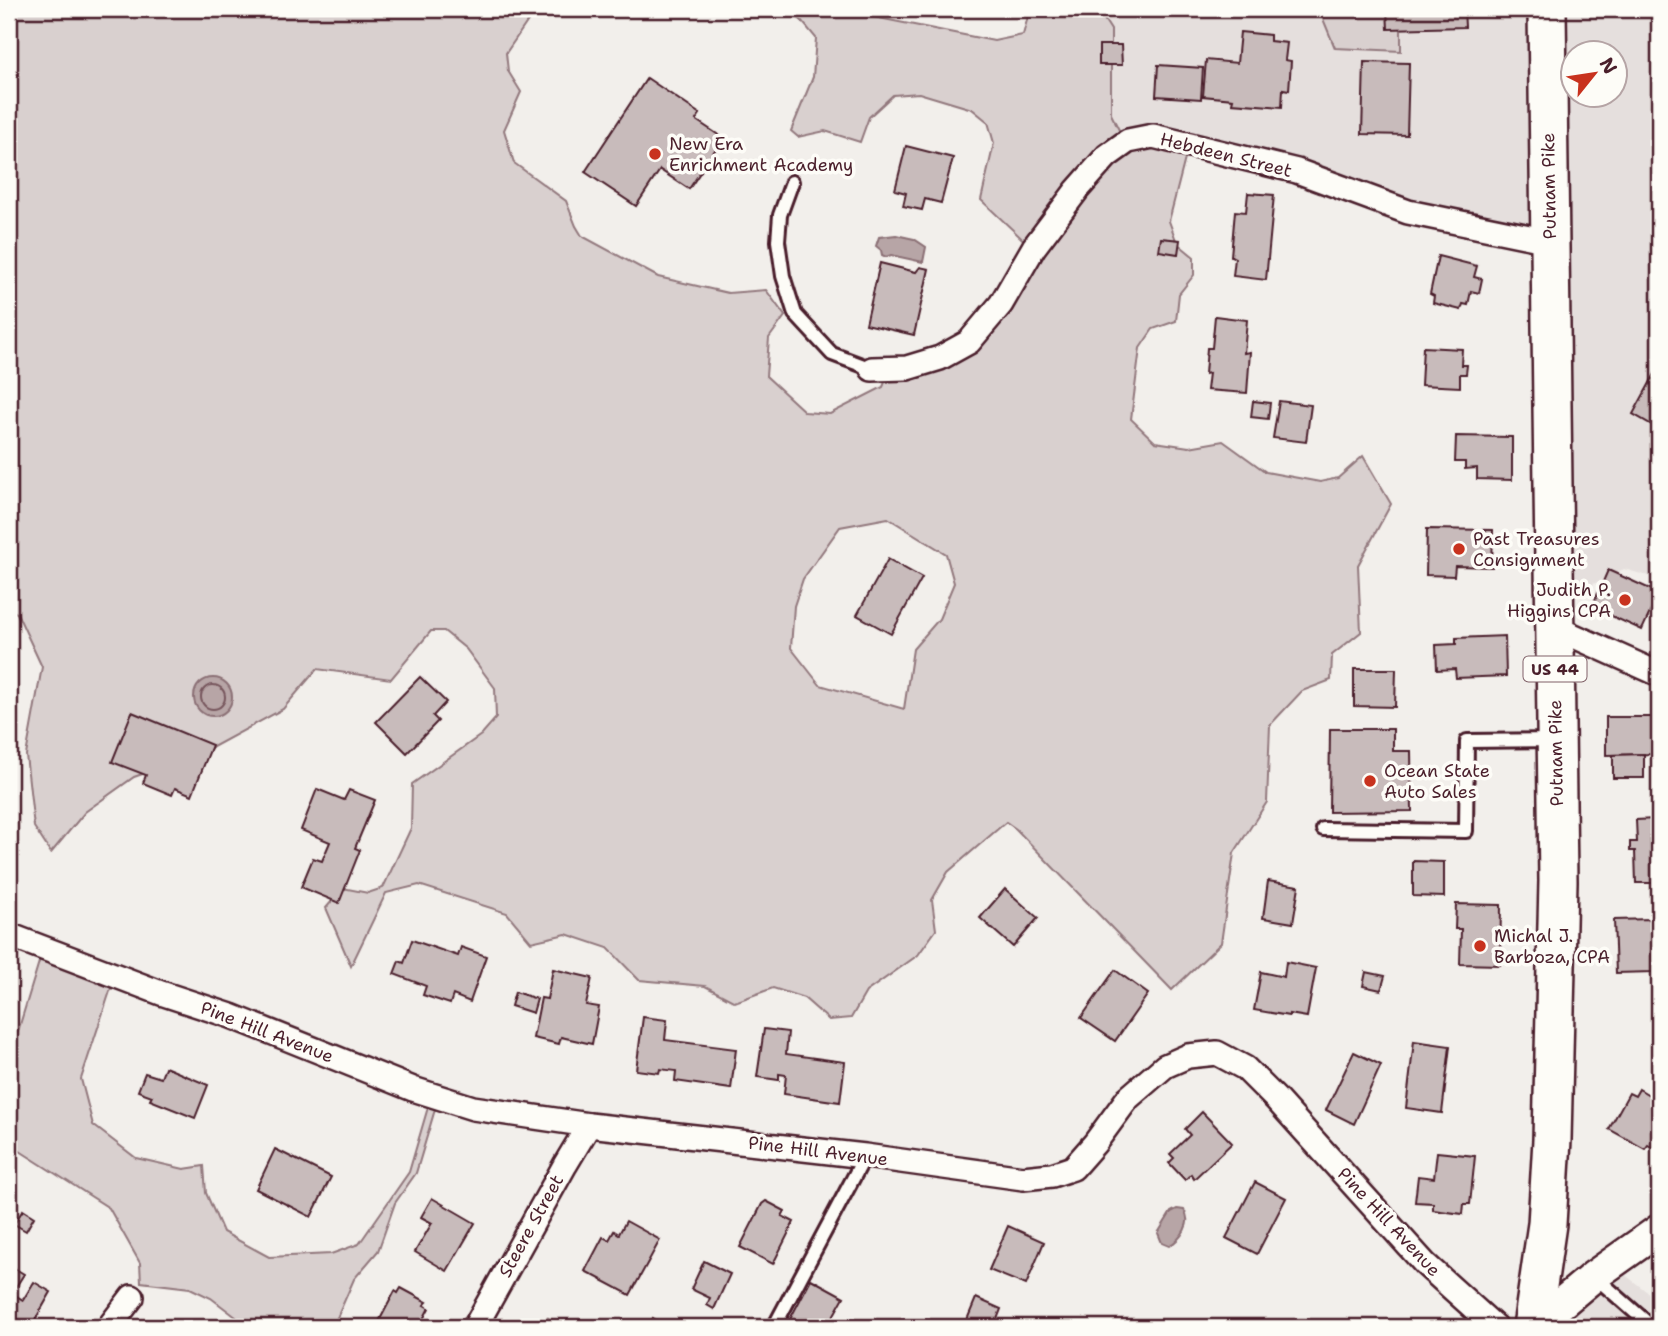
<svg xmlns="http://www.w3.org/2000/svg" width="1668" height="1336" viewBox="0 0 1668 1336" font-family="'Shantell Sans',sans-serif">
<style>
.built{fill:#e5dfdd;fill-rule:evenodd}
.green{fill:#d9d0cf;stroke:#92787d;stroke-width:2;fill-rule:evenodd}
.water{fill:#b7a5a6;stroke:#8b6f75;stroke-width:2}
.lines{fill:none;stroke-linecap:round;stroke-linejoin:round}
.shore{stroke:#76555c;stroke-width:2}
.building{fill:#c8bbbb;stroke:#4a1f2b;stroke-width:2}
.service-casing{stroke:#4a1f2b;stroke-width:18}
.minor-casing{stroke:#4a1f2b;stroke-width:28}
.tertiary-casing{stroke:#4a1f2b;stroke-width:35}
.primary-casing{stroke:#4a1f2b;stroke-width:42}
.service{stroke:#fdfcf7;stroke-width:12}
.minor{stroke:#fdfcf7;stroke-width:23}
.tertiary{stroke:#fdfcf7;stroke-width:30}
.primary{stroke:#fdfcf7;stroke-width:37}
.poi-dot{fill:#c8321e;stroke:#fdfcf7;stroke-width:2.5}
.labels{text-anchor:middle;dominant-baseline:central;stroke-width:7;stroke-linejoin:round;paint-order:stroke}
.shield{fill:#fdfcf7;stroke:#806168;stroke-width:2}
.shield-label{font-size:16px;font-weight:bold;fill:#4a1f2b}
.poi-label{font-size:18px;fill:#4a1f2b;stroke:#fdfcf7;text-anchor:start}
.street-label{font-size:18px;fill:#4a1f2b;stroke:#fdfcf7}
</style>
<rect width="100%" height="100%" fill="#f2efeb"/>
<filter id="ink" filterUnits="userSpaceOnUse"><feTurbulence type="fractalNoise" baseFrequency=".0143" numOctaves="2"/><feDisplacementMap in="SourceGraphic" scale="14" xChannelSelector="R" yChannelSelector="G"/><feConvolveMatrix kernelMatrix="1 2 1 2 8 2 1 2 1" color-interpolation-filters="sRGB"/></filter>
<g filter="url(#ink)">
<!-- built -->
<g class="built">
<path d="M1107,9H1320L1321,14L1335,48L1401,50V9H1659V579L1624,569L1550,605L1541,239L1406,210L1320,175L1125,143L1111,114V30L1104,19ZM1574,52H1616V94H1574Z"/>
<polygon points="1615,1267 1659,1301 1659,1327 1535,1327"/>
</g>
<!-- green -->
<g class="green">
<path d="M9,9H536L506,53L508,71L521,92L504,130L514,163L566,201L576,226L582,236L658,277L728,293L766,290L785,316L769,338L766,376L805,412L830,414L883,387L892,365L942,358L1034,250L981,200L994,143L988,122L972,109L919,93L893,95L869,117L860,142L825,131L798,137L791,131L813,77L816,38L801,20L784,9H858L874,17L994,41L1023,35L1030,9H1107L1104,19L1111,30V114L1125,142L1188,147L1169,221L1177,243L1194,257V275L1179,294L1176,321L1153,329L1140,348L1131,419L1155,442L1189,447L1223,441L1266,472L1320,482L1338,478L1363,456L1391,504L1358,565L1361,632L1332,655L1331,680L1302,691L1270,725L1267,802L1234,853L1221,943L1172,990L1016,829L1006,822L948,872L932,900L936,930L918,955L866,992L851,1018L829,1020L804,998L773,988L735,1002L705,986L639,980L608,948L566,934L531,942L507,913L419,885L386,893L351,966L326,908L343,888L368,893L383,888L411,828L412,784L481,735L496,718L495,688L466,649L444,631H431L391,679L317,669L283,709L202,753L134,777L85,812L51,853L34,827L26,755L42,667L17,613L9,610ZM888,518L946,554L954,583L939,619L913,649L904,709L820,685L791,648L794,606L803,579L840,527Z"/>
<polygon points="1320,9 1401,9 1401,51 1335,48 1321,14"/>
<polygon points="42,952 115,976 81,1079 93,1125 136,1158 184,1169 204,1166 206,1193 223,1232 269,1257 331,1254 359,1244 409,1172 431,1097 436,1106 416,1173 395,1203 378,1251 354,1279 333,1327 249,1327 211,1298 190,1288 141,1282 140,1263 109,1208 9,1144 9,1061"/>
</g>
<!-- water -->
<g class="water">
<polygon points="896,235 914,239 926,247 923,262 891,255 886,257 882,255 881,250 876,246 879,237"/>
<circle cx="213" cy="697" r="19"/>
<path d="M1177,1209L1184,1210C1193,1223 1181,1239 1169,1246L1162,1243L1158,1233L1171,1212Z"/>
</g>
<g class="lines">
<!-- shore -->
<circle class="shore" cx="213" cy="697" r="12"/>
</g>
<!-- building -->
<g class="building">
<polygon points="1387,9 1464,9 1465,27 1388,29"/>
<polygon points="1240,32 1270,35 1270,41 1287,43 1285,60 1291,61 1289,90 1283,89 1282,107 1232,103 1233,99 1203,96 1206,60 1237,63"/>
<polygon points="1099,45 1121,45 1122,65 1099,65"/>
<polygon points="1364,62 1409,63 1407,135 1362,134"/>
<polygon points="1158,65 1203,68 1201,99 1156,96"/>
<polygon points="647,78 700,114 696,120 723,138 689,189 660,170 636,206 585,172"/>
<polygon points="906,146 953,158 941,203 925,199 922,210 903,206 906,193 895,190"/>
<polygon points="1248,193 1274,195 1266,280 1233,276 1235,258 1231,256 1235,211 1246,212"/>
<polygon points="1161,238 1180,240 1178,254 1159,251"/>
<polygon points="1438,256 1477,266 1474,277 1482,279 1479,293 1471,291 1468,305 1463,304 1461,310 1433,303 1434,296 1430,294"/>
<polygon points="880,263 916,272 920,267 929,269 914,335 866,324"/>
<polygon points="1215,316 1247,320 1244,353 1250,352 1247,393 1207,390 1209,373 1205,374 1207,348 1212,348"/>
<polygon points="1423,347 1462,349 1461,365 1467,365 1466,374 1460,374 1460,387 1421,385"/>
<polygon points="1657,370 1659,371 1659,429 1633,414"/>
<polygon points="1253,401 1270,403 1268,419 1251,417"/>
<polygon points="1279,401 1311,405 1306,442 1273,438"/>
<polygon points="1456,436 1512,437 1512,480 1477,479 1477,468 1465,469 1465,462 1455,462"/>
<polygon points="1427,529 1493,530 1492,567 1455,566 1454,576 1426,575"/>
<polygon points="888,559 922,578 891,634 857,615"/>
<polygon points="1608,570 1659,593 1642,630 1592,607"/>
<polygon points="1505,636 1506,676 1456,678 1455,669 1437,670 1436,645 1456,644 1456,638"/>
<polygon points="1354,669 1396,669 1395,707 1354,706"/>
<polygon points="420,677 446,702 433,716 438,721 407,753 376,722"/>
<polygon points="132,712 212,745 192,795 175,788 172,795 143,783 146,775 112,762"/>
<polygon points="1606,717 1659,717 1659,754 1606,755"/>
<polygon points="1330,729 1393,729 1393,751 1411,751 1412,811 1329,812"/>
<polygon points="1644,754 1644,778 1613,778 1613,755"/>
<polygon points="317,789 344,800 349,790 375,800 355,848 360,850 339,903 301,887 313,858 322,861 330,842 301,830"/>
<polygon points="1655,819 1658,883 1636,883 1635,851 1630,851 1630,842 1637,842 1636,820"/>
<polygon points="1413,861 1444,862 1444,897 1413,896"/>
<polygon points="1268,881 1299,886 1293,923 1263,918"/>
<polygon points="1005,889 1038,918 1013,947 980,918"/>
<polygon points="1456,904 1501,905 1500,965 1460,964 1461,929 1455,929"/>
<polygon points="1651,919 1653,972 1616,973 1614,920"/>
<polygon points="412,940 458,956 461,947 486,956 470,1002 453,995 450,1004 423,995 426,986 394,974 399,961 404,963"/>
<polygon points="1286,962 1316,968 1307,1017 1289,1014 1289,1016 1254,1010 1261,972 1284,977"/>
<polygon points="553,969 592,978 586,1005 599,1007 592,1044 561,1037 559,1044 533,1038 541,998 547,999"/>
<polygon points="1115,970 1148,994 1115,1041 1081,1018"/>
<polygon points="1366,972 1385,976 1381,990 1363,986"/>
<polygon points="515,992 537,999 533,1013 511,1006"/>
<polygon points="643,1017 667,1020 665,1040 736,1049 731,1089 675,1081 676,1071 660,1069 659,1073 636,1070"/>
<polygon points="764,1029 788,1032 786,1054 845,1062 840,1102 784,1094 786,1075 779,1074 779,1080 757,1077"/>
<polygon points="1414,1041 1450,1046 1442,1113 1406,1108"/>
<polygon points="1354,1052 1381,1065 1354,1124 1326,1110"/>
<polygon points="165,1067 208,1085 195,1118 150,1100 152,1096 138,1091 145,1073 161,1078"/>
<polygon points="1639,1089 1659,1101 1659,1141 1655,1149 1648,1145 1645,1149 1609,1129 1629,1093 1635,1096"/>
<polygon points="1202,1112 1232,1143 1194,1179 1191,1174 1185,1180 1169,1163 1174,1158 1170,1154 1190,1135 1185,1129"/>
<polygon points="275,1149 331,1177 311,1217 256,1189"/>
<polygon points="1437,1152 1475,1156 1470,1204 1464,1204 1463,1214 1433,1210 1433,1203 1415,1202 1418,1176 1434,1178"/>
<polygon points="1255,1182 1286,1198 1257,1254 1226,1238"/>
<polygon points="432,1198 475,1223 447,1271 415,1252 432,1223 421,1217"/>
<polygon points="766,1201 785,1211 782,1216 794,1222 773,1264 740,1247 762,1204"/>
<polygon points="23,1210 34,1217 26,1231 14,1224"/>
<polygon points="626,1221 660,1240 630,1295 585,1271 603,1237 609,1240 614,1231 619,1234"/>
<polygon points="1008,1226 1044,1242 1026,1285 989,1270"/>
<polygon points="704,1261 730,1274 714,1309 707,1305 710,1298 691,1289"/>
<polygon points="9,1265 24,1274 12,1293 23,1300 34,1282 51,1292 35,1320 40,1323 38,1327 9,1327"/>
<polygon points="811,1279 844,1297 827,1327 796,1327 788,1323"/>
<polygon points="401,1288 427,1302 424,1305 429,1308 419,1327 376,1327 395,1291 398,1293"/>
<polygon points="976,1298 1001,1309 994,1327 964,1327"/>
<polygon points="548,1318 563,1327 542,1327"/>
<polygon points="653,1318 666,1326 666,1327 648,1327"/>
</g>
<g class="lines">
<defs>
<g id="service">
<polyline points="792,182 780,215 778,241 783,276 795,314 832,354 872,369"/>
<polyline points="1323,829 1466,831 1467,741 1552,740"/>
<polyline points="1594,1276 1652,1327"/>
<polyline points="774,1327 865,1156"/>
</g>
<g id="minor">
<polyline points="872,369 907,368 940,358 969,342 1001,304 1034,247 1077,190 1107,156 1128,141 1153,136 1297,171 1408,212 1549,241"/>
<polyline points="1554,627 1659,674"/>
<polyline points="9,935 161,993 231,1016 413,1089 473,1108 589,1125 865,1156 1023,1178 1052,1175 1073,1168 1095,1143 1128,1098 1165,1066 1188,1056 1217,1053 1245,1068 1276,1099 1425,1264 1495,1327"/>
<polyline points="109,1327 132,1297"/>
<polyline points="475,1327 565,1165 589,1125"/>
</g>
<polyline id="tertiary" points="1533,1327 1594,1276 1659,1230"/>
<polyline id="primary" points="1532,1327 1547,1224 1552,1140 1558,881 1547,9"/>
</defs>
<!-- service casing -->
<use href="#service" class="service-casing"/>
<!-- minor casing -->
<use href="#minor" class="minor-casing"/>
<!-- tertiary casing -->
<use href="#tertiary" class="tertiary-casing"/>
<!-- primary casing -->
<use href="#primary" class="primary-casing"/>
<!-- service -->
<use href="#service" class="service"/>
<!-- minor -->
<use href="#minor" class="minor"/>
<!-- tertiary -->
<use href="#tertiary" class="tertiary"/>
<!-- primary -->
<use href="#primary" class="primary"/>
</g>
</g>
<!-- markers -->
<g class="poi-dot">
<circle cx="655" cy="154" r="7"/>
<circle cx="1459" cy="549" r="7"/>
<circle cx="1625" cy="600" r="7"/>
<circle cx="1370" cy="781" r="7"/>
<circle cx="1480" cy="946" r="7"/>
</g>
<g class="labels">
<!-- shield labels -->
<rect class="shield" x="1523.5" y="656.5" width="63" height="25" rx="5"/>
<g class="shield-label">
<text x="1555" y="669">US 44</text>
</g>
<!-- poi labels -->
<g class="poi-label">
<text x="669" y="144">New Era<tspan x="669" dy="21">Enrichment Academy</tspan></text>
<text x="1473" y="539">Past Treasures<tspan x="1473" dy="21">Consignment</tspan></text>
<text x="1611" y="590" text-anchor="end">Judith P.<tspan x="1611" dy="21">Higgins CPA</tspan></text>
<text x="1384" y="771">Ocean State<tspan x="1384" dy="21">Auto Sales</tspan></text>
<text x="1494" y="936">Michal J.<tspan x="1494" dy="21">Barboza, CPA</tspan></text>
</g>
<!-- street labels -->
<g class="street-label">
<text transform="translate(1226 155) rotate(14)">Hebdeen Street</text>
<text transform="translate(1549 186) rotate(-91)">Putnam Pike</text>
<text transform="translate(1556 753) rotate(-91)">Putnam Pike</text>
<text transform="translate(267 1032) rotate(21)">Pine Hill Avenue</text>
<text transform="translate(818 1151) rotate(7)">Pine Hill Avenue</text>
<text transform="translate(1389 1222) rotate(47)">Pine Hill Avenue</text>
<text transform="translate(531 1226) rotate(-61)">Steere Street</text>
</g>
</g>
<!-- margin -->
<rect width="1668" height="1336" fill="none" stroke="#fdfcf7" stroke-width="35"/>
<rect x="18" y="18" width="1633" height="1301" fill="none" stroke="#4a1f2b" stroke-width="2.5" filter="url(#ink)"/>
<!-- north arrow -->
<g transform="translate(1594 74) rotate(60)"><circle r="33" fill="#fdfcf7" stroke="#b5a4a5" stroke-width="2"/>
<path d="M0-5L12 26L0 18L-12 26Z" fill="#c8321e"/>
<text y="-10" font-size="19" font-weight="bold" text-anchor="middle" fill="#4a1f2b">N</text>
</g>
</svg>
